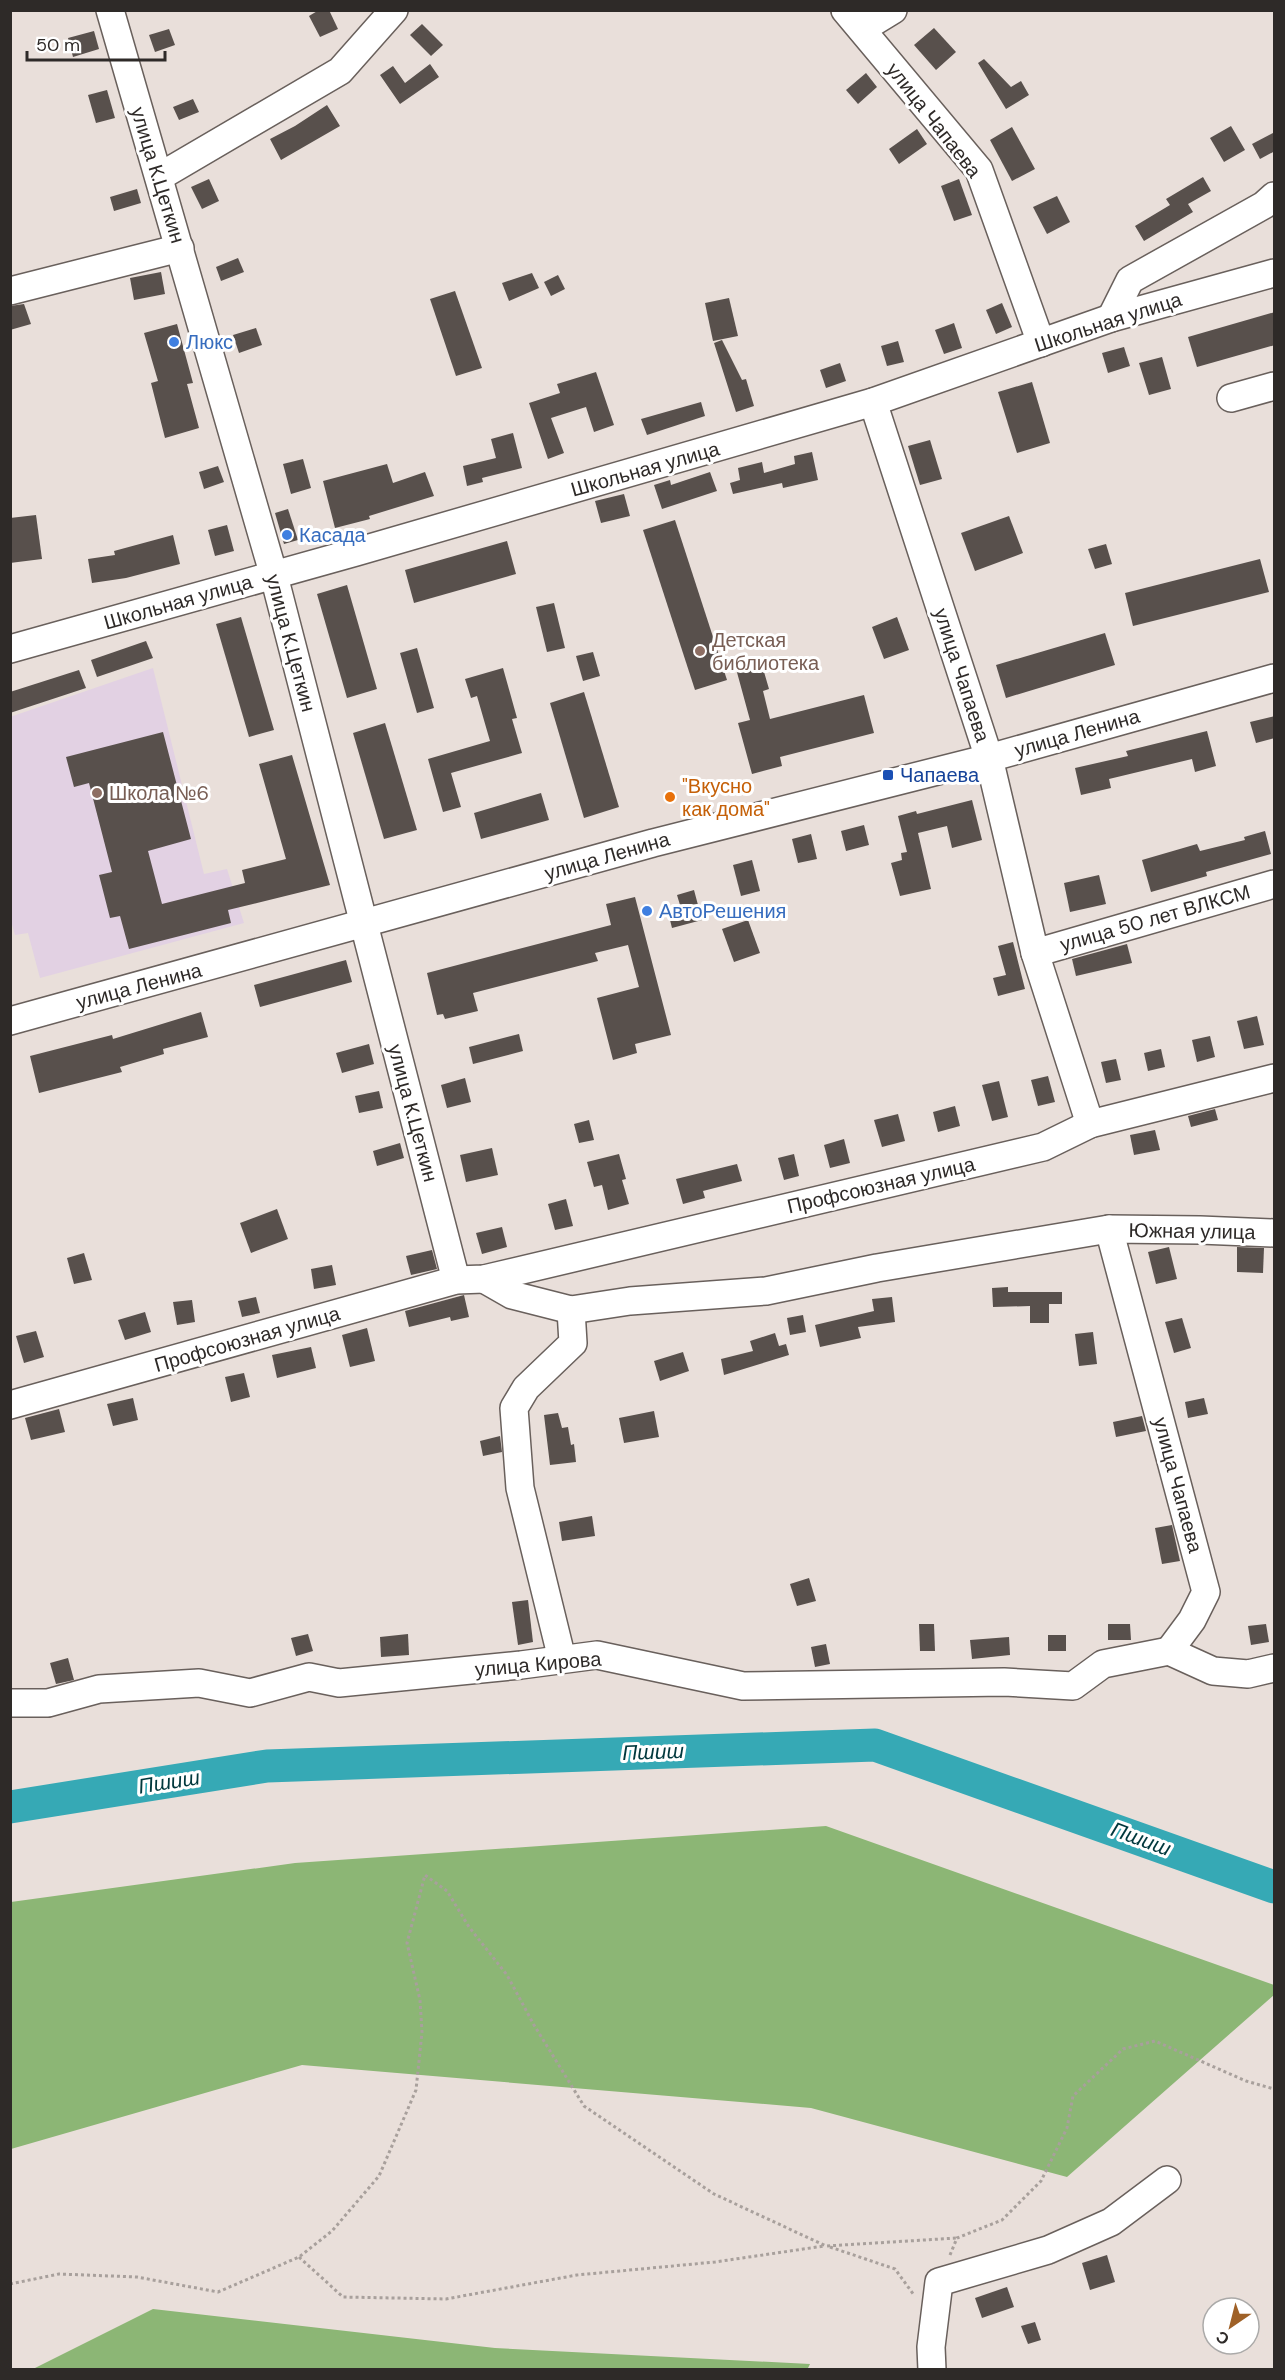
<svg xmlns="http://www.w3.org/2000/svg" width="1285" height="2380" viewBox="0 0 1285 2380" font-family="'DM Sans',sans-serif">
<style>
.education{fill:#e2d1e3}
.forest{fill:#8cb675}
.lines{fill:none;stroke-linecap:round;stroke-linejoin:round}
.river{stroke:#36a9b5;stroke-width:33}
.building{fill:#58504c}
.minor-casing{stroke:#69605c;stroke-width:30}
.path{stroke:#a8a09c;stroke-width:3;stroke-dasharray:3 3;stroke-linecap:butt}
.minor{stroke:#fff;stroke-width:27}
.shop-dot{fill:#3f7fe0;stroke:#fff;stroke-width:2}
.education-dot{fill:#8d6e63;stroke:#fff;stroke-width:2}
.transit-dot{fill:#1a4fb4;stroke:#fff;stroke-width:2}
.food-dot{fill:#e8710a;stroke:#fff;stroke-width:2}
.labels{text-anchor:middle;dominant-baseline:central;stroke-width:6;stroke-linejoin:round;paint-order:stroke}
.street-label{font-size:20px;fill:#2e2a28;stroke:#fff}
.shop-label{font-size:20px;fill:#366cbe;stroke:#fff;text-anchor:start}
.education-label{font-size:20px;fill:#785e54;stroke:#fff;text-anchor:start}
.transit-label{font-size:20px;fill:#164399;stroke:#fff;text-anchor:start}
.food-label{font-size:20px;fill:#c56008;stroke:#fff;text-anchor:start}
.water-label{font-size:21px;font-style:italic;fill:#01383d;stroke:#fff}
</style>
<rect width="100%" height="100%" fill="#e9dfda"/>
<!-- education -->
<polygon class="education" points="153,668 204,874 227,869 244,923 40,978 28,933 15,935 11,921 10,717"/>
<!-- forest -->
<g class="forest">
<polygon points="826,1826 1274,1985 1274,1995 1067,2177 811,2108 302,2065 11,2149 11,1902 295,1863"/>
<polygon points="153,2309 495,2348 810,2364 807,2370 33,2369"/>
</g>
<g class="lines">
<!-- river -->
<polyline class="river" points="10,1807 267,1766 875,1745 1274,1887"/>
</g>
<!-- building -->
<g class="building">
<polygon points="319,10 329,10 338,29 320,37 309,16"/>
<polygon points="422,24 443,45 431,56 410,35"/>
<polygon points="934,28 956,52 936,70 914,45"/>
<polygon points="169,29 175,45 155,52 149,35"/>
<polygon points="94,31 99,49 73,57 68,38"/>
<polygon points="984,59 1011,87 1021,81 1029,95 1006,109 978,63"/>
<polygon points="430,64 439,77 400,104 380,75 393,66 405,83"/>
<polygon points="866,73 877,87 858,104 846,90"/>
<polygon points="107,90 115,118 96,123 88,95"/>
<polygon points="193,99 199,112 179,120 173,107"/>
<polygon points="327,105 340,126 281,160 270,139 295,126"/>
<polygon points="1231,126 1245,150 1224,162 1210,138"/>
<polygon points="1012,127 1035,169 1012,181 990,140"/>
<polygon points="917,129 927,144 899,164 889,149"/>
<polygon points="1275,132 1275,151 1260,159 1252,144"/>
<polygon points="1203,177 1211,191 1188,204 1193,212 1144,241 1135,226 1170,205 1166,199"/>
<polygon points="209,179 219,201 202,209 191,187"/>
<polygon points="959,179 972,215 954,221 941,186"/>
<polygon points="137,189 141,203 114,211 110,197"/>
<polygon points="1057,196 1070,222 1047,234 1033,207"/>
<polygon points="238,258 244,272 221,281 216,267"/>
<polygon points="161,272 165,294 134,300 130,278"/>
<polygon points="532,273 539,288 509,301 502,283"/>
<polygon points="558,275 565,289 551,296 544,282"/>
<polygon points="455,291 482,368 456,376 430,299"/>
<polygon points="729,298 738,336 713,341 705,303"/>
<polygon points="1002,303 1012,327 996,334 986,310"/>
<polygon points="24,304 31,324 10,330 10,306"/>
<polygon points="1275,312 1275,345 1197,367 1188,337"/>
<polygon points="954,323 962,348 944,354 935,330"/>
<polygon points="177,324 193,383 187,384 199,428 165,438 151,383 158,381 144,333"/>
<polygon points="256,328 262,345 239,353 233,335"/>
<polygon points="722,340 742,380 746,379 754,406 736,412 714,343"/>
<polygon points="898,341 904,362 887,366 881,346"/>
<polygon points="1124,347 1130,366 1108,373 1102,353"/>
<polygon points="1162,357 1171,389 1149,395 1139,363"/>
<polygon points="840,363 846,381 826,388 820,370"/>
<polygon points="596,372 614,425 594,432 586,407 551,418 564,453 548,459 529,403 560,393 557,384"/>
<polygon points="1032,382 1050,443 1017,453 998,392"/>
<polygon points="701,402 705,416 647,435 641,419"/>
<polygon points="513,433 522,468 482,478 483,482 467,486 463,466 496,458 491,439"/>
<polygon points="930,440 942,479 920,485 908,446"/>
<polygon points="812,452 818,480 783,488 782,483 733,494 730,483 740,480 738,468 762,462 764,473 795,464 794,456"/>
<polygon points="303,459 311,488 291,494 283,464"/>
<polygon points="387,464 393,483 425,472 434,496 369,516 370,519 335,528 323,481"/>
<polygon points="218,466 224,482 204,489 199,472"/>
<polygon points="710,472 717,491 662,509 654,485 670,480 671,485"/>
<polygon points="624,494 630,516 601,523 595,501"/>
<polygon points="288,509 298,540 284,544 275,513"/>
<polygon points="36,515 42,559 10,563 10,518"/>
<polygon points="1009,516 1023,553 975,571 961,533"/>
<polygon points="675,520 727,680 695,690 643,530"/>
<polygon points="227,525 234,551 215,556 208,530"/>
<polygon points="173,535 180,564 126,578 92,583 88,559 115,555 114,551"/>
<polygon points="507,541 516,574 414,603 405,570"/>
<polygon points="1106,544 1112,564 1095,569 1088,549"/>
<polygon points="1260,559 1269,592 1133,626 1125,593"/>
<polygon points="347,585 377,689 347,698 317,594"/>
<polygon points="554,603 565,648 547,652 536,607"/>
<polygon points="241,617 274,730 249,737 216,624"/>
<polygon points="897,617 909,650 884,659 872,627"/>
<polygon points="1105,633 1115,665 1006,698 996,665"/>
<polygon points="146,641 153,658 97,677 91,660"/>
<polygon points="417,648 434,708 417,713 400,653"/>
<polygon points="593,652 600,676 583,681 576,656"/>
<polygon points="760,658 769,689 763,691 770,719 864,695 874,733 780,757 782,766 752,774 738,723 750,720 735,665"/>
<polygon points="503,668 517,718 512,719 522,753 451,773 461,807 443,812 428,759 490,741 477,696 471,698 465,679"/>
<polygon points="79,670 86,688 10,713 10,692"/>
<polygon points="584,692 619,807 584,818 550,703"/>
<polygon points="1275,716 1275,738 1256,743 1250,722"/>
<polygon points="385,723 417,830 384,839 353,733"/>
<polygon points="1207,731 1216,766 1195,772 1192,759 1109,779 1111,788 1081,795 1075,768 1128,756 1126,751"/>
<polygon points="163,732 191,839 148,851 162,904 245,883 242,870 286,859 259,764 292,755 330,885 228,910 231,923 129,949 120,916 110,918 99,875 112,872 89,783 74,787 66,757"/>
<polygon points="541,793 549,820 481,839 474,813"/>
<polygon points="972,800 982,840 952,848 947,826 918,833 931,889 900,896 891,863 902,860 901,853 907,852 898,816 916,811 917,814"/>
<polygon points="864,825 869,845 846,851 841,831"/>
<polygon points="1265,831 1271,854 1206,872 1207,876 1151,892 1142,860 1197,844 1200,851 1245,840 1244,837"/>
<polygon points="811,834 817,859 798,863 792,839"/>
<polygon points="752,860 760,891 741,896 733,865"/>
<polygon points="1099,875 1106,904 1070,912 1064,883"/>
<polygon points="694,890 702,920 672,928 667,908 680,905 677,895"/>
<polygon points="635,897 671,1035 635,1044 637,1053 613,1060 597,998 639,987 628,945 595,953 598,961 473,993 478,1011 445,1019 443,1014 437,1015 427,973 611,925 606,904"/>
<polygon points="748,920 760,953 734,962 722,929"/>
<polygon points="1013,942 1025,989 998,996 993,978 1006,975 998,946"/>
<polygon points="1127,944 1132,963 1076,976 1072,959"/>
<polygon points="346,960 352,982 260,1007 254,985"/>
<polygon points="201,1012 208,1037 163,1049 164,1054 120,1067 122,1072 39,1093 30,1056 112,1035 113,1039"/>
<polygon points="1257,1016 1264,1045 1244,1049 1237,1021"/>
<polygon points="519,1034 523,1051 473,1064 469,1047"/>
<polygon points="1210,1036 1215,1057 1197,1062 1192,1040"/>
<polygon points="369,1044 374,1064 342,1073 336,1053"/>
<polygon points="1161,1049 1165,1067 1148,1071 1144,1053"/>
<polygon points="1116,1059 1121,1080 1106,1083 1101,1062"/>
<polygon points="1048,1076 1055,1102 1038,1106 1031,1080"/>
<polygon points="465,1078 471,1102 447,1108 441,1085"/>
<polygon points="999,1081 1008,1117 992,1121 982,1085"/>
<polygon points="379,1091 383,1108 359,1113 355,1096"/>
<polygon points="955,1106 960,1126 938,1132 933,1112"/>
<polygon points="1215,1109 1218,1120 1191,1127 1188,1116"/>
<polygon points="898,1114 905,1141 882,1147 874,1120"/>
<polygon points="589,1120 594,1140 579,1143 574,1124"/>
<polygon points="1155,1130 1160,1150 1134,1155 1130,1135"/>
<polygon points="844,1139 850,1163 830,1168 824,1145"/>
<polygon points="400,1143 404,1158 377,1166 373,1151"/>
<polygon points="492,1148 498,1175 466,1182 460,1155"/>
<polygon points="619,1154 626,1179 622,1180 629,1204 608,1210 602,1185 594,1187 587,1162"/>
<polygon points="794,1154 799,1176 784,1180 778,1158"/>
<polygon points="737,1164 742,1181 703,1191 705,1198 683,1204 676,1179"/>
<polygon points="566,1199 573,1226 555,1230 548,1204"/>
<polygon points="277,1209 288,1239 251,1253 240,1223"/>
<polygon points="502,1227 507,1247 482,1254 476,1233"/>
<polygon points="1169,1247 1177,1279 1156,1284 1148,1252"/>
<polygon points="1237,1247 1264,1248 1263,1273 1237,1272"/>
<polygon points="432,1250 437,1269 411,1275 406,1256"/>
<polygon points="84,1253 92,1280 74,1284 67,1258"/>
<polygon points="332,1265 336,1285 314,1289 311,1269"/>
<polygon points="1008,1287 1008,1292 1062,1292 1062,1304 1049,1304 1049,1323 1030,1323 1030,1306 993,1307 992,1288"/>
<polygon points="464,1295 469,1317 451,1321 450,1317 409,1327 405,1311"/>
<polygon points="256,1297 260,1313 242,1317 238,1301"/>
<polygon points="892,1297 895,1322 858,1327 861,1338 820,1347 815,1325 874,1311 872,1299"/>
<polygon points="192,1300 195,1322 177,1325 173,1302"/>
<polygon points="145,1312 151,1332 125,1340 118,1320"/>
<polygon points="803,1315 806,1332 790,1335 787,1318"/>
<polygon points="1182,1318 1191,1348 1174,1353 1165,1322"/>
<polygon points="367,1328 375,1361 350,1367 342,1335"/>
<polygon points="36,1331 44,1357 24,1363 16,1336"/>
<polygon points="1093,1332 1097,1364 1079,1366 1075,1334"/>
<polygon points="775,1333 779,1346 786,1344 789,1355 724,1375 721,1359 753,1351 750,1341"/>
<polygon points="311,1347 316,1368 277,1378 272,1355"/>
<polygon points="683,1352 689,1371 660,1381 654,1361"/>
<polygon points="244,1373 250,1397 231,1402 225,1377"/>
<polygon points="133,1398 138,1420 113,1426 107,1404"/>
<polygon points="1204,1398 1208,1414 1188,1418 1185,1402"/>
<polygon points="59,1409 65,1432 31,1440 25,1418"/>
<polygon points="654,1411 659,1437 624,1443 619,1418"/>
<polygon points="558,1413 562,1428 568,1427 571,1445 574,1444 576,1462 550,1465 544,1415"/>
<polygon points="1142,1416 1146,1431 1116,1437 1113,1422"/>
<polygon points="500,1436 502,1452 483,1456 480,1441"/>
<polygon points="592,1516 595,1536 562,1541 559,1522"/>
<polygon points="1172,1525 1180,1561 1162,1564 1155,1528"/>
<polygon points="809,1578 816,1601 797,1606 790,1584"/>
<polygon points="528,1600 533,1642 518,1645 512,1602"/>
<polygon points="919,1624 934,1624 935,1651 920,1651"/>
<polygon points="1108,1624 1130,1624 1131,1640 1108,1640"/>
<polygon points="1266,1624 1269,1642 1251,1645 1248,1626"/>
<polygon points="308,1634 313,1651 296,1656 291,1638"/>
<polygon points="408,1634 409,1655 381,1657 380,1637"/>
<rect x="1048" y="1635" width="18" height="16"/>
<polygon points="1009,1637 1010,1655 972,1659 970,1640"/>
<polygon points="826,1644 830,1664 815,1667 811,1647"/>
<polygon points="68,1658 74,1680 56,1684 50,1663"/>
<polygon points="1107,2255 1115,2282 1090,2290 1082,2263"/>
<polygon points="1007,2287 1014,2307 982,2318 975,2298"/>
<polygon points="1035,2322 1041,2340 1028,2344 1021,2326"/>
</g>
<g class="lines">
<defs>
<g id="minor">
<polyline points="110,10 274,576 456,1280"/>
<polyline points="845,10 979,170 1041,343"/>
<polyline points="862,29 893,10"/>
<polyline points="159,177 340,71 394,10"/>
<polyline points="10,291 180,248"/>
<polyline points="1111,318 1130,280 1264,205 1274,196"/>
<polyline points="1231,398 1274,386"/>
<polyline points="873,402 989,758 1035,953 1090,1124"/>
<polyline points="10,649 356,552 873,402 1111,318 1274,273"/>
<polyline points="1035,953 1274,884"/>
<polyline points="10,1021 653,843 989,758 1274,678"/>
<polyline points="1109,1229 1206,1592 1192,1620 1169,1651 1213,1671 1248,1674 1274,1668"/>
<polyline points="484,1279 512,1295 571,1310 630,1301 766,1291 877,1268 1109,1229 1200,1230 1274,1233"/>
<polyline points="10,1405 456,1280 484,1279 1043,1147 1090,1124 1274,1078"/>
<polyline points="562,1659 520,1488 514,1408 526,1388 573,1343 571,1310"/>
<polyline points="10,1703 48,1703 99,1689 199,1683 250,1693 309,1677 339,1683 521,1665 597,1655 743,1686 1004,1682 1073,1686 1103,1664 1169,1651"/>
<polyline points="932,2370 931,2347 939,2282 1048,2250 1111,2222 1167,2180"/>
</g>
</defs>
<!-- minor casing -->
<use href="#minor" class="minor-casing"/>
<!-- path -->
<g class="path">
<polyline points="830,2247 895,2269 914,2295"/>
<polyline points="950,2255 957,2238 1002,2220 1041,2181 1067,2128 1073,2096 1123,2049 1155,2041 1246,2081 1274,2089"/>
<polyline points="299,2257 343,2297 446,2299 577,2275 715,2262 824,2246"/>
<polyline points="10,2284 59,2274 137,2277 218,2292 299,2257 332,2231 379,2176 416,2090 422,2032 420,2000 407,1943 425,1875 447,1891 469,1927 507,1975 534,2025 584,2106 714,2194 826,2246 957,2238"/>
</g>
<!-- minor -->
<use href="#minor" class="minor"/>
</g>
<!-- markers -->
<g class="shop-dot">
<circle cx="174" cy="342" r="6"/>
<circle cx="287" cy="535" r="6"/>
<circle cx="647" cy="911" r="6"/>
</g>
<g class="education-dot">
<circle cx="700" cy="651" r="6"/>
<circle cx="97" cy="793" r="6"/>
</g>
<rect class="transit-dot" x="882" y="769" width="12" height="12" rx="3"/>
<circle class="food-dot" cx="670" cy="797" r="6"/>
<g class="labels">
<!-- street labels -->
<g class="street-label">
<text transform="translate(934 120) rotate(52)">улица Чапаева</text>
<text transform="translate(158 175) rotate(73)">улица К.Цеткин</text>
<text transform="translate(1108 322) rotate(-18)">Школьная улица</text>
<text transform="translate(645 469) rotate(-16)">Школьная улица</text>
<text transform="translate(178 602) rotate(-16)">Школьная улица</text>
<text transform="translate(291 643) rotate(75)">улица К.Цеткин</text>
<text transform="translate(962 675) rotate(72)">улица Чапаева</text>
<text transform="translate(1077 733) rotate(-16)">улица Ленина</text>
<text transform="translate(607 856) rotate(-16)">улица Ленина</text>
<text transform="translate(1155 918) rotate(-16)">улица 50 лет ВЛКСМ</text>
<text transform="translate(139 986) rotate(-15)">улица Ленина</text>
<text transform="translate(413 1113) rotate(75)">улица К.Цеткин</text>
<text transform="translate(881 1185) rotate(-13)">Профсоюзная улица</text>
<text transform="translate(1192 1231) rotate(1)">Южная улица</text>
<text transform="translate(247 1339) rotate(-16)">Профсоюзная улица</text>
<text transform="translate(1178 1485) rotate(75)">улица Чапаева</text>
<text transform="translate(538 1664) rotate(-5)">улица Кирова</text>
</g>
<!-- shop labels -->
<g class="shop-label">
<text x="186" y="342">Люкс</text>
<text x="299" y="535">Касада</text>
<text x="659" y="911">АвтоРешения</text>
</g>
<!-- education labels -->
<g class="education-label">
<text x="712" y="640">Детская<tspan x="712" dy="23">библиотека</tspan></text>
<text x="109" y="793">Школа №6</text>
</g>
<!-- transit labels -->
<g class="transit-label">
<text x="900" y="775">Чапаева</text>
</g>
<!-- food labels -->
<g class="food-label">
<text x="682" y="786">"Вкусно<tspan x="682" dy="23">как дома"</tspan></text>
</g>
<!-- water labels -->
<g class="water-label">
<text transform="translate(653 1752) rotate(-2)">Пшиш</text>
<text transform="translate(169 1782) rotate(-9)">Пшиш</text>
<text transform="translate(1141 1839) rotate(20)">Пшиш</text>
</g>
</g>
<!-- border -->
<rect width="1285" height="2380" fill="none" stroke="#2e2a28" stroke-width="24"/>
<!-- north arrow -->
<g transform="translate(1231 2326) rotate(215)"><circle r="28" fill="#ffffff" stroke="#abaaa9" stroke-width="1.5"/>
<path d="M0-4.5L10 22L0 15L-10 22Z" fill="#9f6127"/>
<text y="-9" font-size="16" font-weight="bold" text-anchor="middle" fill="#2e2a28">С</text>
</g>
<!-- scale -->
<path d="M27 51v9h138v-9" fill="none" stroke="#2e2a28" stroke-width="3"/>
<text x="36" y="51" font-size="18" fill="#2e2a28" stroke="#ffffff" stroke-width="4.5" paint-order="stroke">50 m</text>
</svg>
